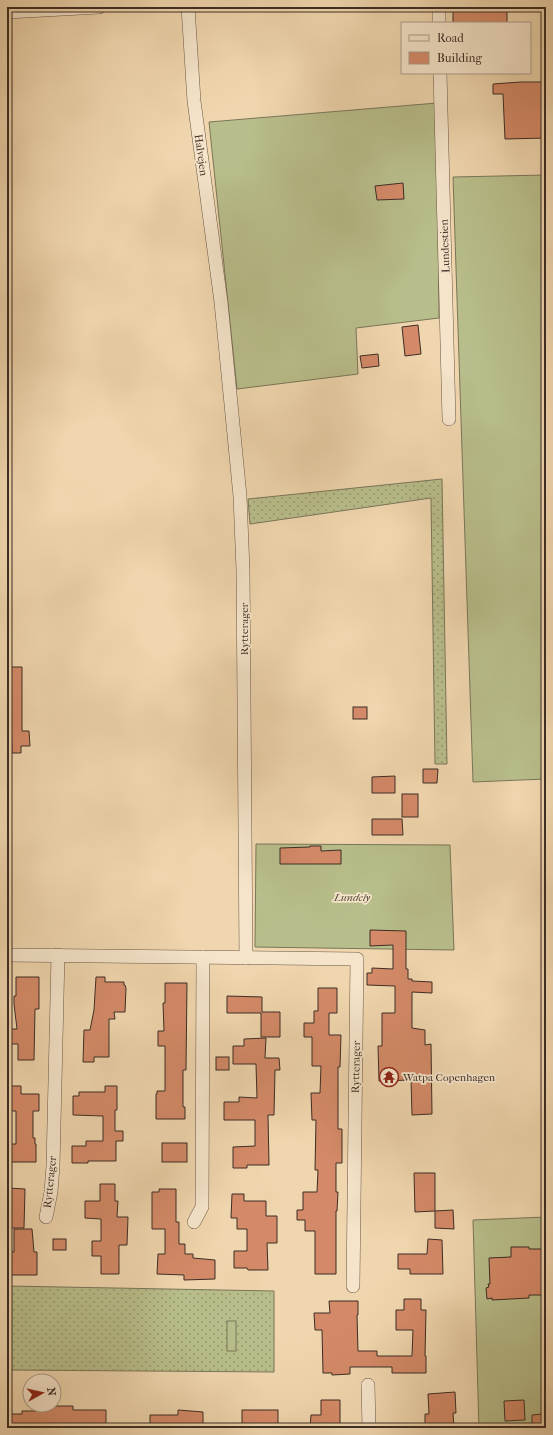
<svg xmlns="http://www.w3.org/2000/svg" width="553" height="1435" viewBox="0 0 553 1435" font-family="'IM FELL French Canon',serif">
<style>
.grass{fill:url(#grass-dots);stroke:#7a7658}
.garden{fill:#b8be8b;stroke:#7a7658}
.building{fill:#d48a68;stroke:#3d2d24}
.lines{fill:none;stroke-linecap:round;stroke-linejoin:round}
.minor-casing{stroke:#6a5746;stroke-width:14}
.minor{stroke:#f5e4ca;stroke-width:13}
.labels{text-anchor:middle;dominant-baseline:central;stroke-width:3.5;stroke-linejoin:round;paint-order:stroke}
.street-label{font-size:11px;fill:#3d2d24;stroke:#f5e4ca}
.park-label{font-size:11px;font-style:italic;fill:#564a39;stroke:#f5e4ca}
.poi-label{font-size:11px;fill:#3d2d24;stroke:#f5e4ca;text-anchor:start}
</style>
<defs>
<pattern id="grass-dots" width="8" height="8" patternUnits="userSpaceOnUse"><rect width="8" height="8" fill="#b8be8b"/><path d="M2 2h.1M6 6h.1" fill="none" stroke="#979b71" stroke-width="1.8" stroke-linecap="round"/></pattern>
</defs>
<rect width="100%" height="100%" fill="#f0d6ae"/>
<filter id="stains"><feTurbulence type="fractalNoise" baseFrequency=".005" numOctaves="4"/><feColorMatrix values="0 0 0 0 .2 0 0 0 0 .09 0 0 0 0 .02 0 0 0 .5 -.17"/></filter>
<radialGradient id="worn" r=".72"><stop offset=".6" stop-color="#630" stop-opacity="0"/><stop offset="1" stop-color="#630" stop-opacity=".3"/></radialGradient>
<!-- grass -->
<g class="grass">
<polygon points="442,479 447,764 435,764 431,498 250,524 248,499"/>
<polygon points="7,1286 274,1291 274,1372 7,1370"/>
</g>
<!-- garden -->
<g class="garden">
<polygon points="437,103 439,318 356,328 358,374 237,389 209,122"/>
<polygon points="546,175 546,779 473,782 453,177"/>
<polygon points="256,844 450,845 454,950 255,947"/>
<polygon points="546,1217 546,1428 479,1428 473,1220"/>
<rect x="227" y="1321" width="9" height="30"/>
</g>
<!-- building -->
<g class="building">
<rect x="453" y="7" width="54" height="16"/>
<polygon points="521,82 546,82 546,138 505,139 503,94 493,94 493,84"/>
<polygon points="403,183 404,199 377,200 375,186"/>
<polygon points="418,325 421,354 405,356 402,327"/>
<polygon points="378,354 379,366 362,368 360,356"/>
<polygon points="7,667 22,667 22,731 29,731 30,746 21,746 21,753 12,753 11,714 7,714"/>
<rect x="353" y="707" width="14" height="12"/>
<polygon points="423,769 438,769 437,783 423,783"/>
<polygon points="395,776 395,793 372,793 372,777"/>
<rect x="402" y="794" width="16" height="23"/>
<polygon points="372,819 402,819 403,835 372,835"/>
<polygon points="310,846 321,846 321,851 341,850 341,864 280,864 280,848 310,847"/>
<polygon points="370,930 406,931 406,969 408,969 408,979 412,979 412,981 432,982 432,993 412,992 412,1028 425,1030 425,1045 431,1044 432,1114 412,1115 411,1080 379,1081 378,1046 382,1046 382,1013 395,1013 395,986 367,985 367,973 372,973 372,968 393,969 393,945 370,946"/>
<polygon points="16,977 39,977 39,1009 35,1009 34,1060 18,1060 18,1044 10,1044 10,1029 17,1029 14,1004 14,996 16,996"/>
<polygon points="96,977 105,977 105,982 124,982 124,985 125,985 126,988 125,1012 114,1012 115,1019 109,1019 109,1057 94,1057 94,1062 83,1062 84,1030 90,1030 94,1010"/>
<polygon points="165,983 187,983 186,1070 183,1070 183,1107 185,1107 185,1119 156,1119 156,1094 157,1094 157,1091 165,1091 165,1046 158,1046 158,1031 164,1031 163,1003 165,1003"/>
<polygon points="318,988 337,988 337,1013 329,1013 329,1035 341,1035 340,1067 338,1067 338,1129 342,1129 342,1163 336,1163 336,1192 338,1192 337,1211 336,1211 336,1274 315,1274 315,1231 305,1231 305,1220 297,1220 297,1210 303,1210 303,1192 317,1192 318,1170 315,1170 316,1120 312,1120 311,1093 320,1093 321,1066 312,1066 312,1037 304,1037 304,1023 314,1023 314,1011 318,1011"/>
<polygon points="227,996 262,997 262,1012 280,1012 280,1037 261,1037 261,1013 227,1013"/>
<polygon points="266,1038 265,1058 279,1058 280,1070 275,1070 274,1115 268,1115 269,1165 247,1165 247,1168 233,1168 233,1147 255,1146 255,1120 224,1120 224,1102 239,1102 239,1097 257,1098 256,1064 233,1064 233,1046 244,1046 244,1039"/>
<rect x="216" y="1057" width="13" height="13"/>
<polygon points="9,1086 21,1086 21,1094 39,1094 39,1111 33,1111 33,1138 35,1138 35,1144 36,1144 36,1162 8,1162 8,1144 16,1144 16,1111 7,1111 7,1094 9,1094"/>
<polygon points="105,1086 117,1086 117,1110 115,1110 115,1131 123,1131 123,1141 116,1141 116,1161 88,1161 88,1163 72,1163 72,1146 86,1146 86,1141 103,1141 103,1116 73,1115 73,1096 79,1096 79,1092 105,1092"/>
<rect x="162" y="1143" width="25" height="19"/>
<polygon points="414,1173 435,1173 435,1211 453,1210 454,1229 435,1228 435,1211 415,1212"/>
<polygon points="100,1184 115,1184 115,1201 118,1201 117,1217 128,1217 127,1245 119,1245 119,1274 101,1274 101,1256 92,1256 92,1241 101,1241 101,1219 85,1218 85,1201 100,1201"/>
<polygon points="7,1188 25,1189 24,1228 7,1228"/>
<polygon points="159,1189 176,1189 176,1222 179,1222 179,1244 185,1244 185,1254 193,1254 193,1258 215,1260 215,1279 184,1280 184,1275 157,1274 158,1254 165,1254 165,1229 152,1229 152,1192 159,1192"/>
<polygon points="232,1194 244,1194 244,1201 266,1201 266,1216 277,1216 277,1243 267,1243 268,1270 248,1270 247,1268 234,1268 234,1251 247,1251 247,1229 237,1229 237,1218 231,1218"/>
<polygon points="14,1229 32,1229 34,1252 37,1252 37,1275 8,1275 8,1252 14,1252"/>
<rect x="53" y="1239" width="13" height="11"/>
<polygon points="428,1239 442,1240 443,1274 410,1274 410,1269 398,1269 398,1254 427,1254"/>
<polygon points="511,1247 529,1247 529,1249 546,1249 546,1295 529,1295 529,1298 492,1300 492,1298 487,1299 486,1288 489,1287 488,1284 490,1284 489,1258 511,1257"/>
<polygon points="404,1299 421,1299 421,1310 426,1310 425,1356 426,1356 426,1373 392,1373 392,1367 350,1367 350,1374 332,1375 332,1373 323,1373 322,1330 315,1330 314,1313 330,1313 329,1301 358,1301 358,1315 357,1315 358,1351 377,1351 377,1356 412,1356 413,1330 396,1330 396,1310 404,1310"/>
<polygon points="455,1392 456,1413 453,1413 454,1428 425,1428 425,1414 429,1414 428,1394"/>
<polygon points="321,1400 340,1400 340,1428 310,1428 311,1415 321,1415"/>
<polygon points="524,1400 525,1420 505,1421 504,1401"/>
<polygon points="41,1406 73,1406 73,1410 106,1410 106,1428 71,1428 71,1425 43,1425 43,1428 7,1428 7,1414 22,1414 22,1411 41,1411"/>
<polygon points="178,1410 203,1412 203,1428 150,1428 150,1415 178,1415"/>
<rect x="242" y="1410" width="36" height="18"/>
<polygon points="543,1414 543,1428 532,1428 532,1415"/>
</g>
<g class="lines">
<defs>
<g id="minor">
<polyline points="188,7 194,101 221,302 240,496 243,570 246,958"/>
<polyline points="439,7 439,23"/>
<polyline points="7,12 99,7"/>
<polyline points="440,73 449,419"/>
<polyline points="7,955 357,959 353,1286"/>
<polyline points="46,1217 51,1192 53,1166 58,955"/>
<polyline points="194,1222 202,1207 203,957"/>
<polyline points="368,1385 369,1428"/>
</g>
</defs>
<!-- minor casing -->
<use href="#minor" class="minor-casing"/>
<!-- minor -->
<use href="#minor" class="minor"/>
</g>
<!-- icons -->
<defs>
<symbol id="temple-ring" viewBox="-11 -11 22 22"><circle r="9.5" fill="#f5e4ca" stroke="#8f2418" stroke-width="1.5"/><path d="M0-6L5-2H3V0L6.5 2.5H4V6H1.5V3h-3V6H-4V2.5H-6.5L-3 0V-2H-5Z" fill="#8f2418"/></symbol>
</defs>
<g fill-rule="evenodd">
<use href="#temple-ring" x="378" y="1066" width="22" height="22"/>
</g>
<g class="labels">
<!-- street labels -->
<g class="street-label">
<text transform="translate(201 155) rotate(82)">Halvejen</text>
<text transform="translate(445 246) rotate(-92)">Lundestien</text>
<text transform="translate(244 629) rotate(-90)">Rytterager</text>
<text transform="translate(356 1067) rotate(-89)">Rytterager</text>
<text transform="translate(50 1182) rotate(-84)">Rytterager</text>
</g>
<!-- park labels -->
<g class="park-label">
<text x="352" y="897">Lundely</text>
</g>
<!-- poi labels -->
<g class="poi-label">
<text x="403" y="1077">Watpa Copenhagen</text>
</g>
</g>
<!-- margin -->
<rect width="553" height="1435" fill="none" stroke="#f0d6ae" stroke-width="24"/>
<rect x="8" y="8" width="537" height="1419" fill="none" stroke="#3d2d24" stroke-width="2"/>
<rect x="12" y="12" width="529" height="1411" fill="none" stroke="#3d2d24"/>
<!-- legend -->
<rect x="401" y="22" width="130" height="52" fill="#f5e4ca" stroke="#ab9b88"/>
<rect x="409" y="35" width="20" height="6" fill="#f5e4ca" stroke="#ab9b88"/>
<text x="437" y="42" font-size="12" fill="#3d2d24">Road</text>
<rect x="409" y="52" width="20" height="12" fill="#d48a68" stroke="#ab9b88"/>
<text x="437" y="62" font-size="12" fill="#3d2d24">Building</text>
<!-- north arrow -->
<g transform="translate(42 1393) rotate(82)"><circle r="19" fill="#f5e4ca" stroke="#ab9b88"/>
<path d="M0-3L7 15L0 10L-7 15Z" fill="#8f2418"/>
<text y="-6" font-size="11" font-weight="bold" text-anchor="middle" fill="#3d2d24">N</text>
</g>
<rect width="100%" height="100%" filter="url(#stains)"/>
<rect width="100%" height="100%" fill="url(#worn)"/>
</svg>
